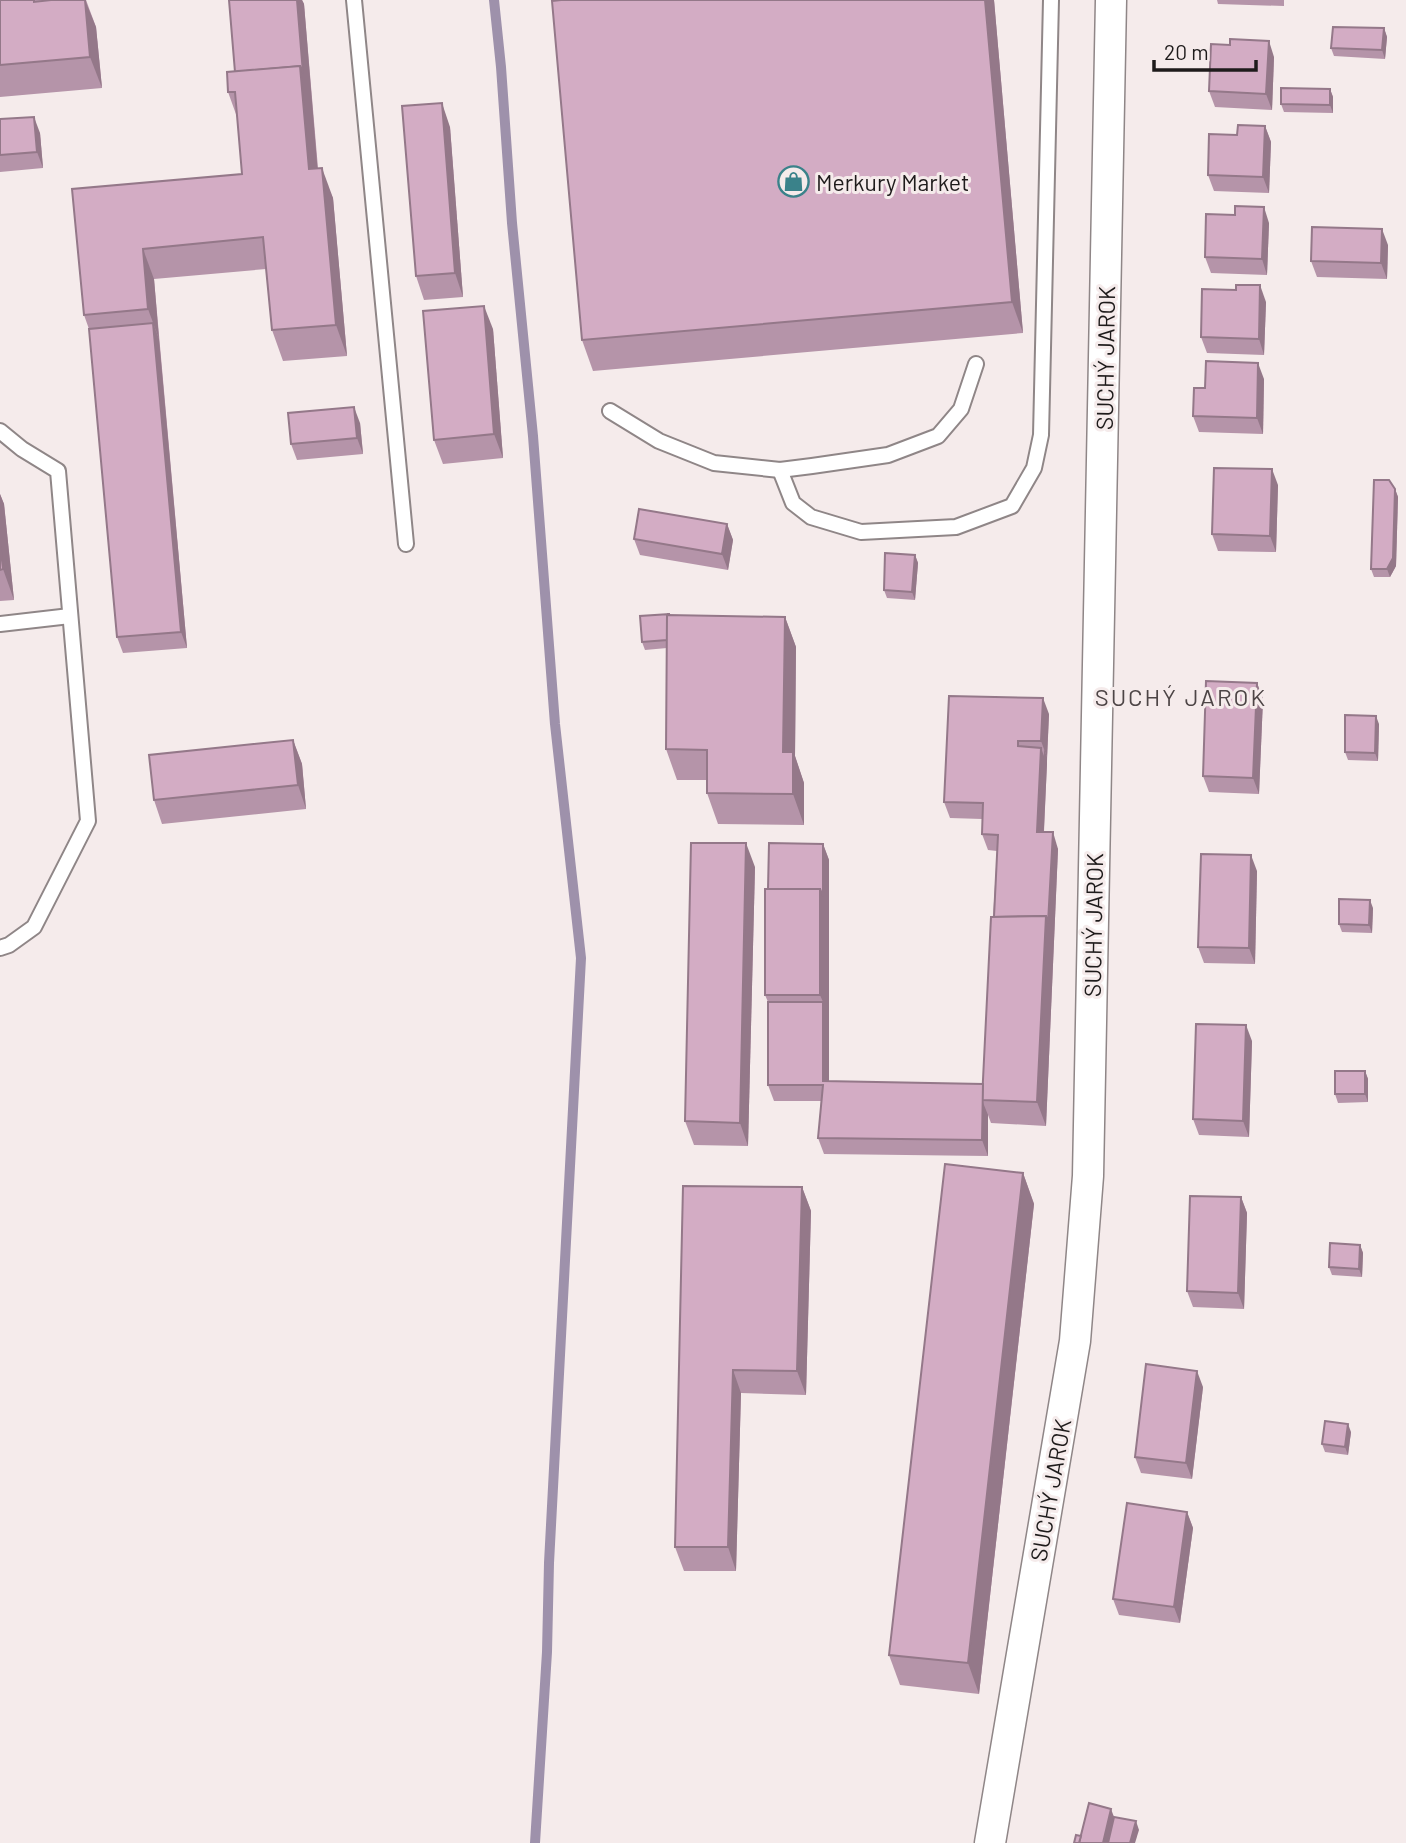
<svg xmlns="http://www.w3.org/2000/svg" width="1406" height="1843" viewBox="0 0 1406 1843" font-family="Barlow,sans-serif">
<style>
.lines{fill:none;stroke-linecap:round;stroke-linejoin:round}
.stream{stroke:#9e91ab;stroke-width:10}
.service-casing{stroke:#8f8687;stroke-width:18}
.minor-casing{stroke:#8f8687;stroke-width:33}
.service{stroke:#fff;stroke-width:14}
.minor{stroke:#fff;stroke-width:30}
.wall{fill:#b594a9}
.shaded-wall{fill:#947889}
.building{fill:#d3acc4;stroke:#947889;stroke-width:2}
.labels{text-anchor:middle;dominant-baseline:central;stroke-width:6;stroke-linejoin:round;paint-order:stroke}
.poi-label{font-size:23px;fill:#1e1b1b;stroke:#f5ebeb;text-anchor:start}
.street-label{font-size:23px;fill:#1e1b1b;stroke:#f5ebeb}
.neighbourhood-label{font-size:24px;letter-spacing:2px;fill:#4d4546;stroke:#f5ebeb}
</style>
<rect width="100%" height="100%" fill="#f5ebeb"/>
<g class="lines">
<!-- stream -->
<polyline class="stream" points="494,0 501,67 512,223 533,436 555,724 581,958 549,1563 547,1652 535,1843"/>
<defs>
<g id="service">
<polyline points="354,0 406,544"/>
<polyline points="610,411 659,441 714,463 780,470 812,466 888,455 938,436 961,409 976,364"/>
<polyline points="0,431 22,449 58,471 88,821 34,927 9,945 0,948"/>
<polyline points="780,470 793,503 811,517 861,532 956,527 1012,506 1034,468 1041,435 1051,0"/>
<polyline points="0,624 70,616"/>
</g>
<polyline id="minor" points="990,1843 1075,1341 1088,1176 1111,0"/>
</defs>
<!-- service casing -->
<use href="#service" class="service-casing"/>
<!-- minor casing -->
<use href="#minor" class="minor-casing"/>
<!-- service -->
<use href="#service" class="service"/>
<!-- minor -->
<use href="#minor" class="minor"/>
</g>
<!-- wall -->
<g class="wall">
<polygon points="0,0 86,0 96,27 102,88 0,97"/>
<polygon points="229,0 302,0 304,4 318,168 333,198 347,356 283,361 272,330 266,269 154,279 187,648 123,653 117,637 89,329 84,315 72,189 242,174 237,117 228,92 235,72"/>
<polygon points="561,0 994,0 1023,333 593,371 582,340"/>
<polygon points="1217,0 1284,0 1284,6 1218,4"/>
<polygon points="1384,28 1387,37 1385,59 1334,56 1331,48"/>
<polygon points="1230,45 1274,57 1272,110 1215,107 1209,91"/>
<polygon points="1330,89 1333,97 1333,113 1284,112 1281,104"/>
<polygon points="0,119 40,133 43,168 0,172"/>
<polygon points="1265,126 1271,142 1269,193 1214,191 1208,175 1237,135"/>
<polygon points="450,127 463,297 424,300 416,276"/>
<polygon points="1269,223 1267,275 1211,273 1205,257"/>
<polygon points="1388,245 1387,279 1317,277 1311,261"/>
<polygon points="1266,302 1264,355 1207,353 1201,337"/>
<polygon points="493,329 503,458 443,464 434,440"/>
<polygon points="1264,379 1263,434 1199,432 1193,416"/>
<polygon points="360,423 363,454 297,460 291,444"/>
<polygon points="1278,485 1276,552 1218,551 1212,534"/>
<polygon points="1395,489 1398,497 1396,566 1390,577 1374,577 1371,569"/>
<polygon points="0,494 4,504 14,600 0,601"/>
<polygon points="727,524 733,540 728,570 640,555 634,539"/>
<polygon points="915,555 918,563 915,600 887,598 884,590"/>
<polygon points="670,615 785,617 796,647 795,756 804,783 804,825 718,824 707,793 707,780 677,780 666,749 667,648 645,650 642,642"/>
<polygon points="1257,683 1263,699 1259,794 1209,792 1203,776"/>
<polygon points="1049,714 1044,832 1058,849 1046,1126 991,1123 988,1115 988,1156 824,1154 818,1138 821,1101 774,1101 768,1085 768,1002 765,995 768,889 823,844 829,860 829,1081 983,1085 997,851 988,850 982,834 982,819 950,818 944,802"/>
<polygon points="1379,724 1378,761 1348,760 1345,752"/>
<polygon points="293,740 302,764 306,809 162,824 154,800"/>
<polygon points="755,867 748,1146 694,1145 685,1121"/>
<polygon points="1257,871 1255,964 1204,963 1198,947"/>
<polygon points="1373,908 1372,933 1342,932 1339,924"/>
<polygon points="1252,1041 1249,1137 1199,1135 1193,1119"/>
<polygon points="1365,1071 1368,1079 1368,1102 1338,1103 1335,1094"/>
<polygon points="1023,1173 1034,1204 979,1694 900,1685 889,1655"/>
<polygon points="683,1186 802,1187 811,1211 806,1395 741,1393 736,1571 684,1571 675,1547"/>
<polygon points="1241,1197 1247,1213 1244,1309 1193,1307 1187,1291"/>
<polygon points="1360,1245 1363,1253 1362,1277 1332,1275 1329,1267"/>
<polygon points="1203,1387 1192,1479 1141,1473 1135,1457"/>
<polygon points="1351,1432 1348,1455 1325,1452 1322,1444"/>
<polygon points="1187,1512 1193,1528 1180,1623 1119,1615 1113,1599"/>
</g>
<!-- shaded-wall -->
<g class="shaded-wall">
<polygon points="85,0 96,27 102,88 90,57"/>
<polygon points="297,0 302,0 304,4 320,199 309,169 300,66"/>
<polygon points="985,0 994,0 1023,333 1012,302"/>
<polygon points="1384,28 1387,37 1385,59 1382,50"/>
<polygon points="1269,41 1274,57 1272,110 1266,94"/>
<polygon points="1330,89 1333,97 1333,113 1330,105"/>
<polygon points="442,103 450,127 463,297 455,273"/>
<polygon points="34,117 40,133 43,168 37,152"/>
<polygon points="1265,126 1271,142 1269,193 1263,177"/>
<polygon points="322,168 333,198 347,356 336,325"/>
<polygon points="1264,207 1269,223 1267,275 1262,259"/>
<polygon points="1382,229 1388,245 1387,279 1381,263"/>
<polygon points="143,249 154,279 159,339 148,309"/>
<polygon points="1260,285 1266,302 1264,355 1259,339"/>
<polygon points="484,306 493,329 503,458 494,434"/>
<polygon points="153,323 159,339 187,648 181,632"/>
<polygon points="1258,363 1264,379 1263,434 1257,418"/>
<polygon points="354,407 360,423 363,454 357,438"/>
<polygon points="1272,469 1278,485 1276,552 1270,536"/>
<polygon points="1395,489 1398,497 1396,566 1390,577 1387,569"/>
<polygon points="0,494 4,504 14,600 3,569 0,543"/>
<polygon points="727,524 733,540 728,570 722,554"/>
<polygon points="915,555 918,563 915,600 912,592"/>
<polygon points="785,617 796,647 795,756 804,783 804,825 793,794 783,752"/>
<polygon points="1257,683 1263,699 1259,794 1253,778"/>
<polygon points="1043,698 1049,714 1047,757 1041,741"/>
<polygon points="1376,716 1379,724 1378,761 1375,753"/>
<polygon points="293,740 302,764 306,809 298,785"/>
<polygon points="1041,748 1044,756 1044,749 1047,757 1047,764 1043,848 1037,832"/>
<polygon points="1053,832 1058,849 1046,1126 1037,1102 1046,916"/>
<polygon points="746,843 755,867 748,1146 740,1123"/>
<polygon points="823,844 829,860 829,1097 823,1081 823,1002 820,995 820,889"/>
<polygon points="1251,855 1257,871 1255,964 1249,948"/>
<polygon points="1370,900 1373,908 1372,933 1369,925"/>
<polygon points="1246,1025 1252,1041 1249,1137 1243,1121"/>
<polygon points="1365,1071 1368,1079 1368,1102 1365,1094"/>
<polygon points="982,1100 988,1115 988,1156 982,1140"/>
<polygon points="1023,1173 1034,1204 979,1694 968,1663"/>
<polygon points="802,1187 811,1211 806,1395 797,1371"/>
<polygon points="1241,1197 1247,1213 1244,1309 1238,1293"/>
<polygon points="1360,1245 1363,1253 1362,1277 1359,1269"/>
<polygon points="733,1370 741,1393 736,1571 728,1547"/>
<polygon points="1197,1371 1203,1387 1192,1479 1186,1463"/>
<polygon points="1348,1424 1351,1432 1348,1455 1345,1447"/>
<polygon points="1187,1512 1193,1528 1180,1623 1174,1607"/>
<polygon points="1111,1809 1117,1825 1113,1843 1103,1843"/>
<polygon points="1136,1821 1139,1830 1135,1843 1130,1843"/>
</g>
<!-- building -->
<g class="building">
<polygon points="0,0 34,0 34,2 51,0 85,0 90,57 0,65"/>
<polygon points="229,0 297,0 303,73 300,66 235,72"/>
<polygon points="561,0 985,0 1012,302 582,340 552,1"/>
<polygon points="1333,27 1384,28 1382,50 1331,48"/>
<polygon points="1230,39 1269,41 1266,94 1209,91 1211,44 1230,45"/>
<polygon points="300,66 309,169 322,168 336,325 272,330 263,237 143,249 148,309 84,315 72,189 242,174 235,92 228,92 227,72"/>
<polygon points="1281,88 1330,89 1330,105 1281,104"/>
<polygon points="442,103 455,273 416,276 402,106"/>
<polygon points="34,117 37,152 0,155 0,119"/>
<polygon points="1238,125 1265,126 1263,177 1208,175 1209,134 1237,135"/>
<polygon points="1235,206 1264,207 1262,259 1205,257 1206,214 1235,215"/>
<polygon points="1312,227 1382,229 1381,263 1311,261"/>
<polygon points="1236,285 1260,285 1259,339 1201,337 1202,289 1236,290"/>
<polygon points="484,306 494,434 434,440 423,311"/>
<polygon points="153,323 181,632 117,637 89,329"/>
<polygon points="1206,361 1258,363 1257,418 1193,416 1194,388 1205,388"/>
<polygon points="354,407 357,438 291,444 288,413"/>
<polygon points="1214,468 1272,469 1270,536 1212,534"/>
<polygon points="1374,480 1389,480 1395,489 1393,558 1387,569 1371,569"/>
<polygon points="639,509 727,524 722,554 634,539"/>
<polygon points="0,543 3,569 0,570"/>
<polygon points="885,553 915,555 912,592 884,590"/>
<polygon points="670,614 667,615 667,640 642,642 640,616"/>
<polygon points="667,615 785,617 783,752 793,752 793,794 707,793 707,750 666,749"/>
<polygon points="1206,681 1257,683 1253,778 1203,776"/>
<polygon points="949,696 1043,698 1041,741 1018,741 1018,746 1041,748 1037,832 1053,832 1048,923 1046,916 994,917 998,835 982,834 983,803 944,802"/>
<polygon points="1345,715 1376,716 1375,753 1345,752"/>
<polygon points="293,740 298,785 154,800 149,755"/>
<polygon points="691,843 746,843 740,1123 685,1121"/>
<polygon points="769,843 823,844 823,896 820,889 768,889"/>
<polygon points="1201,854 1251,855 1249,948 1198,947"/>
<rect x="765" y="889" width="55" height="106"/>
<polygon points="1339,899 1370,900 1369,925 1339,924"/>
<polygon points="1046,916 1037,1102 982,1100 991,917"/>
<polygon points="768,1002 823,1002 823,1081 983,1084 982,1140 818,1138 823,1085 768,1085"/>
<polygon points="1196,1024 1246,1025 1243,1121 1193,1119"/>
<rect x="1335" y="1071" width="30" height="23"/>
<polygon points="945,1164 1023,1173 968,1663 889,1655"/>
<polygon points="683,1186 802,1187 797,1371 733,1370 728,1547 675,1547"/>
<polygon points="1190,1196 1241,1197 1238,1293 1187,1291"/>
<polygon points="1330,1243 1360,1245 1359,1269 1329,1267"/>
<polygon points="1146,1364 1197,1371 1186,1463 1135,1457"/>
<polygon points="1325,1421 1348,1424 1345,1447 1322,1444"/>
<polygon points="1127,1503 1187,1512 1174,1607 1113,1599"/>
<polygon points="1089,1803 1111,1809 1103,1843 1079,1843"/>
<polygon points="1114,1817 1136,1821 1130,1843 1108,1843"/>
<polygon points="1076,1835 1081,1836 1079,1843 1074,1843"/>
</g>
<!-- icons -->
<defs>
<symbol id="shop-ring" viewBox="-11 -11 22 22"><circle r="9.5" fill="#f5ebeb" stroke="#3a828a" stroke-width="1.5"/><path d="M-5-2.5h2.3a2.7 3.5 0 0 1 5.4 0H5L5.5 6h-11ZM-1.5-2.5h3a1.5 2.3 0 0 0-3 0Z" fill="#3a828a"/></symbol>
</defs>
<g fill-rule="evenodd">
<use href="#shop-ring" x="776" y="164" width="35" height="35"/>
</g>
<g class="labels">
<!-- poi labels -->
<g class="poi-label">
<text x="816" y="182">Merkury Market</text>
</g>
<!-- street labels -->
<g class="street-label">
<text transform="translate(1105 358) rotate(-89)">SUCHÝ JAROK</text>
<text transform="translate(1093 925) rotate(-89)">SUCHÝ JAROK</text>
<text transform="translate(1050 1490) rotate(-80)">SUCHÝ JAROK</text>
</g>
<!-- neighbourhood labels -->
<g class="neighbourhood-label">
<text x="1181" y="696">SUCHÝ JAROK</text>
</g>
</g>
<!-- scale -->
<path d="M1154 60v10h102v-10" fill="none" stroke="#1e1b1b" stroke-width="3.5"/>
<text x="1164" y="60" font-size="21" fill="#1e1b1b" stroke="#f5ebeb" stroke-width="5" paint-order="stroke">20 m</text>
</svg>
